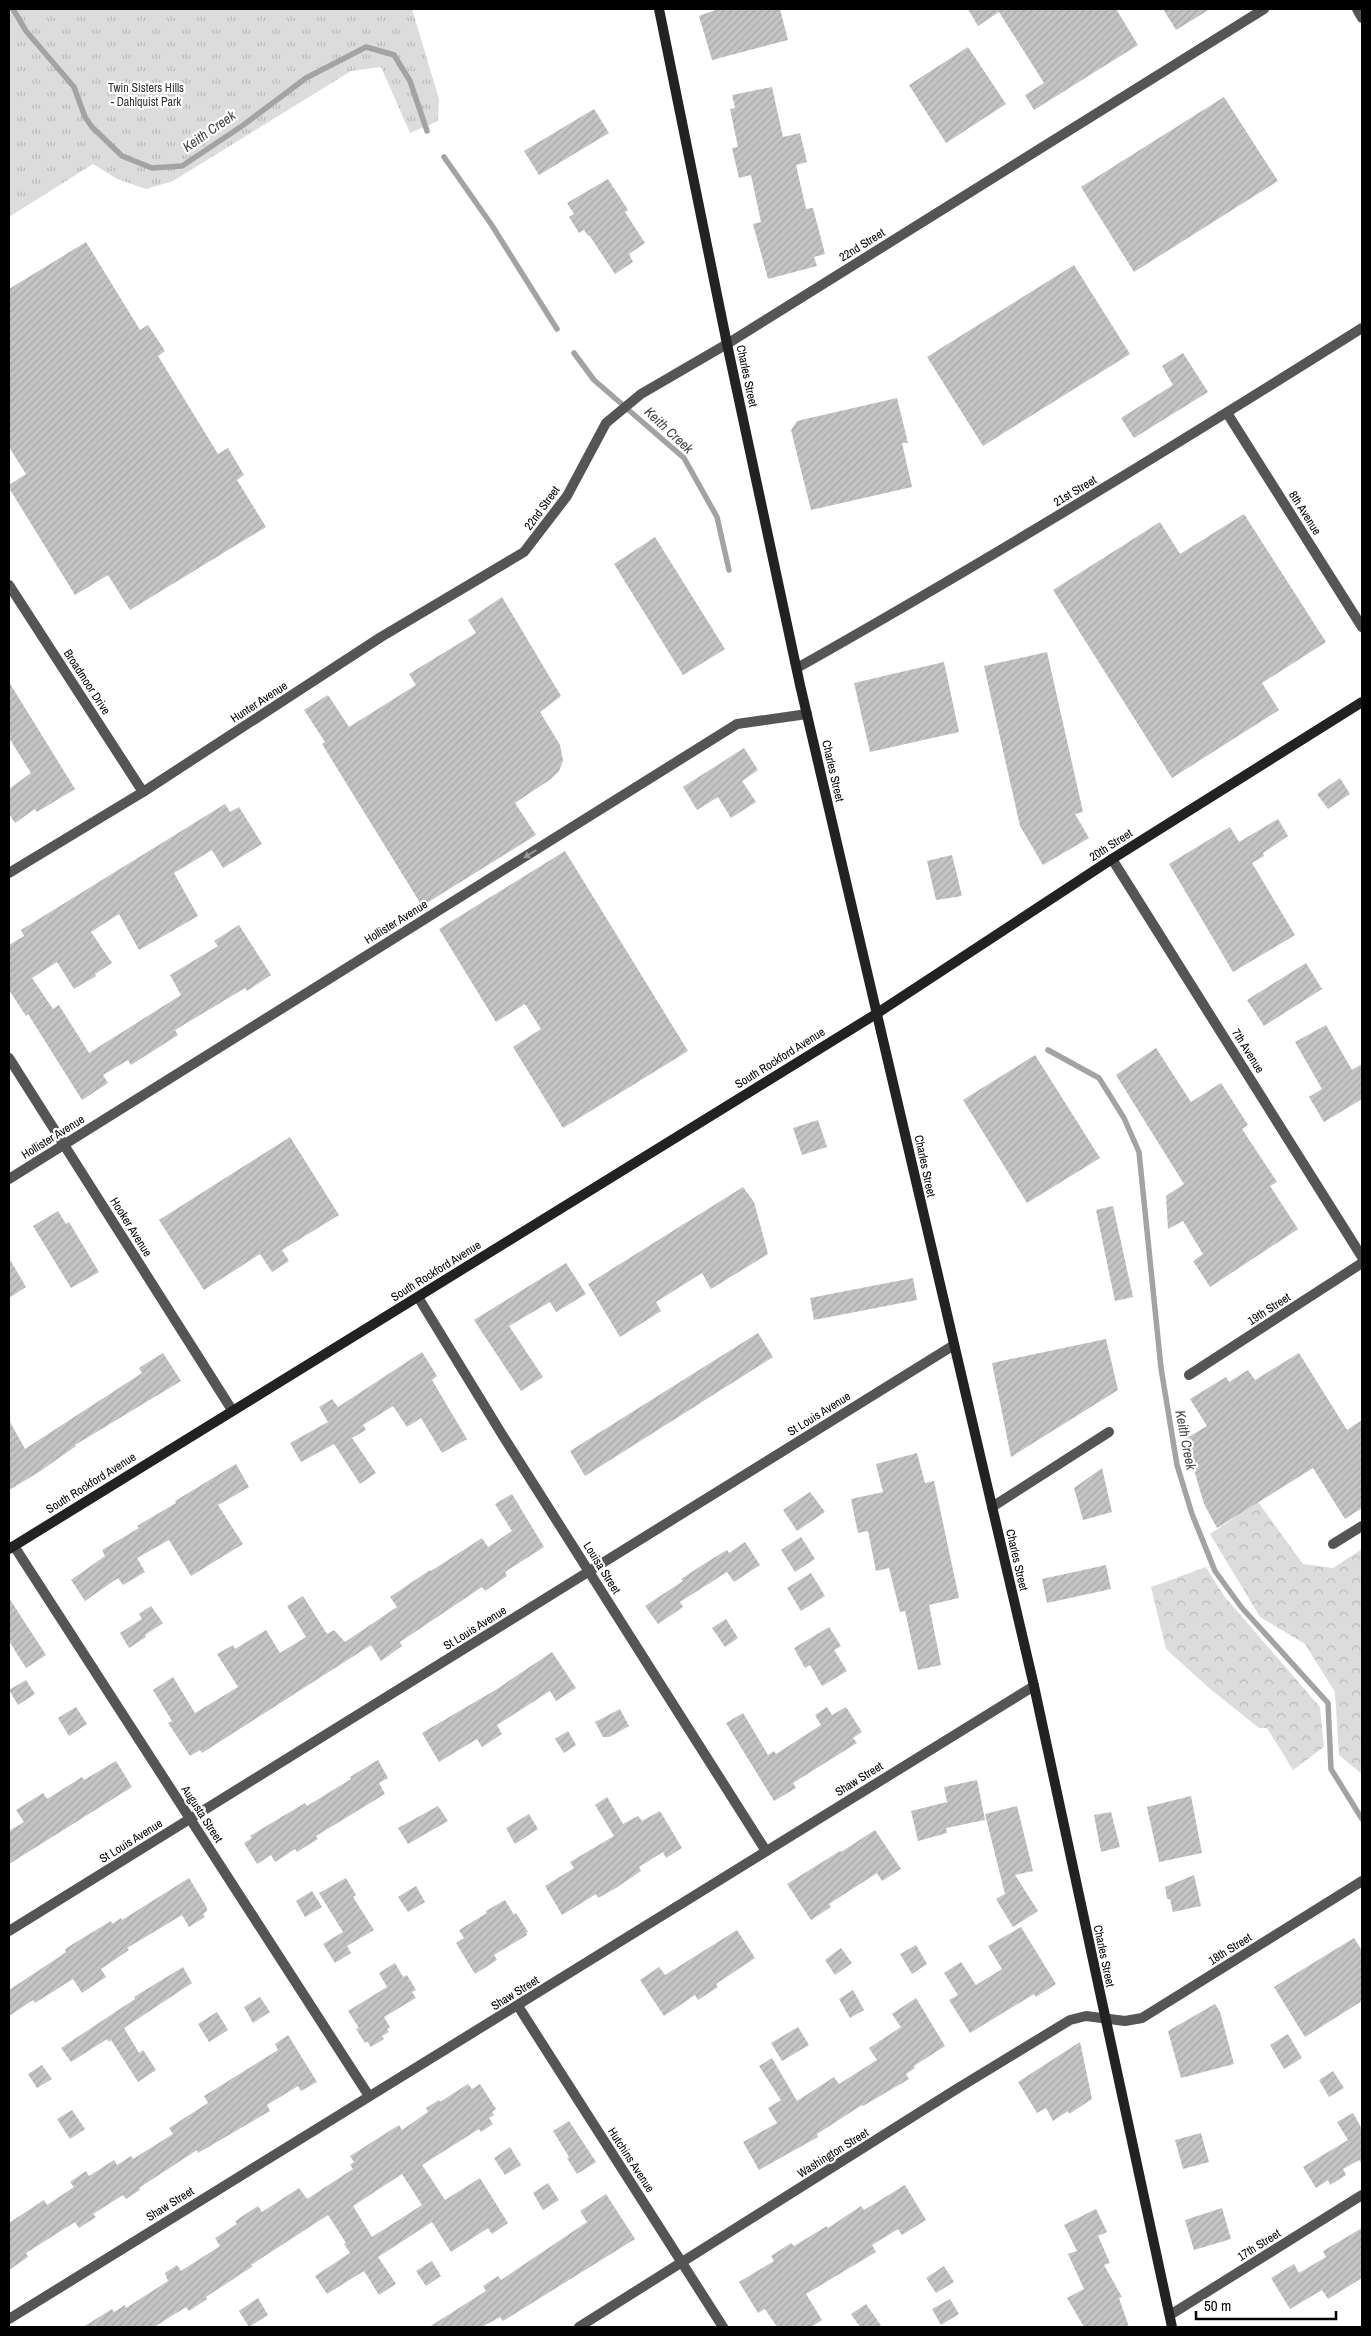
<svg xmlns="http://www.w3.org/2000/svg" width="1371" height="2336" viewBox="0 0 1371 2336" font-family="'Archivo Narrow',sans-serif">
<style>
.forest{fill:url(#forest-crowns)}
.park{fill:url(#park-tufts)}
.lines{fill:none;stroke-linecap:round;stroke-linejoin:round}
.stream{stroke:#a3a3a3;stroke-width:5.5}
.building{fill:url(#building-hatch);fill-rule:evenodd}
.street{stroke:#555;stroke-width:10}
.secondary{stroke:#222;stroke-width:10}
.oneway{fill:#999}
.labels{text-anchor:middle;dominant-baseline:central;stroke-width:4.5;stroke-linejoin:round;paint-order:stroke}
.park-label{font-size:12px;fill:#333;stroke:#fff}
.street-label{font-size:12px;fill:#000;stroke:#fff}
.water-label{font-size:14px;font-style:italic;fill:#444;stroke:#fff}
</style>
<defs>
<pattern id="forest-crowns" width="20" height="18" patternUnits="userSpaceOnUse" patternTransform="scale(1.25)"><rect width="20" height="18" fill="#dcdcdc"/><path d="M2 6a3 3 0 1 1 6 0M12 15a3 3 0 1 1 6 0" fill="none" stroke="#bbb"/></pattern>
<pattern id="park-tufts" width="24" height="20" patternUnits="userSpaceOnUse" patternTransform="scale(1.25)"><rect width="24" height="20" fill="#dcdcdc"/><path d="M3 7l-1-3M5 7V3M7 7l1-3M15 17l-1-3M17 17v-4M19 17l1-3" fill="none" stroke="#bbb"/></pattern>
<pattern id="building-hatch" width="6" height="6" patternUnits="userSpaceOnUse" patternTransform="scale(1.25)"><rect width="6" height="6" fill="#c4c4c4"/><path d="M-1 1l2-2M0 6l6-6M5 7l2-2" fill="none" stroke="#a7a7a7"/></pattern>
</defs>
<rect width="100%" height="100%" fill="#fff"/>
<!-- forest -->
<g class="forest">
<polygon points="1258,1502 1303,1564 1333,1568 1362,1549 1362,1774 1339,1755 1335,1692 1305,1644 1260,1617 1210,1534"/>
<polygon points="1206,1567 1224,1596 1320,1707 1324,1747 1293,1770 1267,1728 1259,1728 1209,1688 1166,1649 1151,1587"/>
</g>
<!-- park -->
<polygon class="park" points="9,9 412,9 439,99 438,121 410,133 381,67 351,71 173,181 146,189 117,179 93,164 9,217"/>
<g class="lines">
<!-- stream -->
<g class="stream">
<polyline points="13,9 26,31 74,87 85,117 92,127 122,156 152,168 182,166 242,126 306,78 366,47 394,55 410,81 427,131"/>
<polyline points="444,157 491,224 557,329"/>
<polyline points="574,353 594,380 684,458 717,517 729,570"/>
<polyline points="1048,1050 1099,1078 1124,1118 1139,1152 1161,1368 1177,1465 1192,1514 1215,1571 1242,1608 1328,1703 1331,1769 1362,1819"/>
</g>
</g>
<!-- building -->
<g class="building">
<polygon points="718,9 780,9 788,40 712,60 699,16"/>
<polygon points="968,9 1116,9 1138,45 1034,110 1025,95 1044,83 999,12 978,26"/>
<polygon points="1163,9 1210,9 1176,30"/>
<polygon points="968,47 1006,104 946,143 909,85"/>
<polygon points="772,87 783,137 800,133 807,162 796,165 806,209 813,208 825,254 814,257 817,266 768,279 753,224 761,222 751,175 739,178 732,148 738,147 730,109 735,108 732,95"/>
<polygon points="1224,97 1278,181 1134,272 1081,187"/>
<polygon points="594,109 609,133 539,175 524,151"/>
<polygon points="608,179 628,210 625,212 645,243 629,254 633,262 615,274 589,235 588,236 584,230 579,233 569,217 574,214 567,203"/>
<polygon points="86,242 140,330 148,325 165,351 158,356 218,454 228,448 244,475 237,480 266,527 130,610 108,575 75,595 9,488 9,485 26,474 9,447 9,289"/>
<polygon points="1074,265 1130,354 983,446 927,357"/>
<polygon points="1183,353 1208,392 1134,438 1121,418 1173,385 1162,366"/>
<polygon points="897,398 908,443 902,443 912,487 811,510 791,430 797,421"/>
<polygon points="1244,514 1326,642 1262,683 1279,710 1172,778 1053,590 1160,522 1180,554"/>
<polygon points="655,537 725,649 683,675 614,564"/>
<polygon points="502,597 561,696 540,712 560,745 563,761 559,771 551,779 515,803 536,835 422,906 322,744 325,742 304,710 328,695 349,727 416,685 409,674 476,633 468,620"/>
<polygon points="1047,652 1083,812 1075,814 1089,838 1043,865 1020,826 984,666"/>
<polygon points="944,662 959,732 870,752 854,683"/>
<polygon points="9,682 75,789 37,812 35,809 15,823 9,814 9,789 31,773 9,738"/>
<polygon points="744,748 758,770 742,781 756,802 731,818 718,797 697,810 683,787"/>
<polygon points="1340,778 1350,794 1328,809 1317,794"/>
<polygon points="225,804 230,812 239,807 262,844 223,868 212,850 174,873 198,916 139,950 119,914 91,932 112,963 95,974 96,976 74,989 57,962 32,978 53,1009 59,1005 89,1053 181,995 170,975 218,946 214,941 239,925 271,975 247,991 245,988 175,1030 178,1035 131,1065 128,1060 103,1075 108,1083 82,1100 28,1014 26,1016 9,990 9,945 24,936 21,930"/>
<polygon points="1278,819 1288,836 1263,853 1264,856 1252,863 1295,935 1233,972 1169,864 1230,827 1239,842"/>
<polygon points="565,851 688,1051 563,1128 513,1047 541,1029 525,1004 496,1022 439,929"/>
<polygon points="952,855 962,896 936,900 927,861"/>
<polygon points="1306,963 1322,989 1264,1026 1247,1000"/>
<polygon points="1326,1025 1352,1070 1362,1064 1362,1099 1324,1122 1309,1097 1322,1089 1295,1042"/>
<polygon points="1156,1048 1191,1102 1221,1083 1248,1125 1242,1129 1277,1182 1270,1186 1298,1229 1210,1287 1193,1261 1203,1254 1183,1221 1168,1229 1166,1196 1184,1184 1116,1075"/>
<polygon points="1035,1055 1100,1158 1027,1203 963,1100"/>
<polygon points="818,1120 827,1147 802,1155 793,1128"/>
<polygon points="290,1137 339,1215 282,1250 289,1261 272,1272 260,1254 204,1290 159,1220"/>
<polygon points="743,1187 754,1202 768,1254 711,1289 702,1273 656,1302 661,1311 620,1337 588,1284"/>
<polygon points="1113,1206 1133,1297 1115,1301 1096,1210"/>
<polygon points="58,1211 66,1224 69,1222 99,1272 71,1288 33,1226"/>
<polygon points="9,1258 26,1287 9,1298"/>
<polygon points="566,1263 586,1294 556,1312 550,1302 509,1326 543,1377 521,1391 474,1320"/>
<polygon points="913,1278 917,1300 814,1320 810,1298"/>
<polygon points="758,1333 773,1357 585,1476 570,1451"/>
<polygon points="1106,1339 1118,1390 1011,1457 992,1363"/>
<polygon points="422,1352 437,1376 432,1380 467,1439 442,1453 421,1418 407,1427 393,1406 363,1425 366,1430 352,1438 376,1473 360,1484 334,1444 301,1462 290,1443 328,1422 319,1407 332,1399 338,1407"/>
<polygon points="163,1353 181,1381 75,1445 76,1446 39,1472 9,1490 9,1420 25,1449 142,1373 139,1368"/>
<polygon points="1299,1353 1347,1430 1362,1420 1362,1508 1345,1519 1313,1468 1217,1528 1204,1504 1185,1439 1207,1426 1190,1399 1226,1377 1229,1382 1248,1370 1255,1380"/>
<polygon points="917,1453 925,1483 934,1481 959,1598 929,1605 941,1665 918,1670 905,1611 900,1612 889,1568 876,1571 868,1531 858,1533 851,1499 883,1492 876,1464"/>
<polygon points="236,1464 249,1487 218,1505 243,1544 191,1576 169,1540 137,1558 145,1572 123,1585 118,1578 85,1601 71,1580 105,1556 102,1550 139,1528 137,1526 176,1503 175,1501"/>
<polygon points="1102,1468 1112,1512 1083,1520 1074,1488"/>
<polygon points="810,1492 825,1512 797,1531 783,1510"/>
<polygon points="512,1494 544,1547 505,1572 507,1576 485,1591 482,1587 400,1642 402,1646 381,1661 371,1645 202,1753 200,1750 190,1756 168,1723 172,1721 153,1690 173,1677 195,1713 238,1687 217,1654 233,1645 235,1649 266,1630 280,1653 306,1637 287,1606 303,1596 327,1634 334,1630 345,1642 397,1607 390,1597 430,1570 431,1571 482,1538 488,1547 512,1531 495,1504"/>
<polygon points="801,1537 815,1559 795,1572 781,1550"/>
<polygon points="745,1542 760,1565 734,1582 727,1572 680,1602 683,1607 658,1624 645,1606 683,1581 681,1579 707,1562 727,1550 729,1553"/>
<polygon points="1106,1565 1111,1589 1047,1603 1042,1579"/>
<polygon points="811,1573 825,1596 801,1611 787,1588"/>
<polygon points="9,1598 46,1655 26,1668 9,1641"/>
<polygon points="151,1606 163,1623 145,1635 146,1637 129,1648 120,1633 142,1619 139,1614"/>
<polygon points="726,1619 738,1638 725,1647 712,1628"/>
<polygon points="829,1627 841,1646 834,1650 847,1671 822,1686 810,1665 805,1668 794,1648"/>
<polygon points="552,1652 576,1688 556,1701 550,1691 497,1725 502,1734 482,1747 477,1739 439,1762 422,1733 497,1689"/>
<polygon points="26,1680 35,1694 18,1705 9,1690"/>
<polygon points="76,1707 87,1724 69,1736 58,1718"/>
<polygon points="827,1707 832,1715 846,1707 862,1732 853,1738 857,1743 793,1783 796,1788 774,1801 726,1723 743,1713 768,1755 774,1751 776,1754 821,1725 815,1715"/>
<polygon points="620,1709 629,1726 609,1737 603,1737 595,1722"/>
<polygon points="568,1731 576,1745 564,1753 555,1739"/>
<polygon points="378,1760 388,1778 379,1783 385,1794 316,1836 318,1839 297,1852 295,1849 275,1862 271,1855 257,1864 244,1843 252,1838 250,1836 305,1803 307,1806 351,1779 350,1777"/>
<polygon points="116,1761 132,1787 9,1864 9,1831 24,1822 16,1810 43,1793 47,1799 82,1777 84,1780"/>
<polygon points="977,1780 985,1820 946,1828 947,1833 918,1841 911,1811 947,1802 944,1787"/>
<polygon points="1191,1796 1202,1853 1159,1862 1147,1807"/>
<polygon points="607,1797 623,1824 638,1816 642,1821 660,1811 682,1848 666,1858 663,1852 639,1867 641,1871 616,1888 598,1898 596,1894 562,1915 545,1886 574,1868 570,1862 614,1836 595,1805"/>
<polygon points="438,1806 448,1821 408,1844 398,1828"/>
<polygon points="1017,1806 1033,1871 1015,1875 1038,1911 1013,1927 996,1899 1005,1894 985,1814"/>
<polygon points="1111,1812 1120,1847 1101,1852 1094,1815"/>
<polygon points="529,1814 538,1829 515,1844 506,1828"/>
<polygon points="875,1830 901,1869 882,1881 877,1873 829,1904 831,1907 811,1920 787,1884 840,1851 841,1852"/>
<polygon points="1194,1875 1201,1906 1173,1912 1170,1899 1167,1899 1165,1887"/>
<polygon points="189,1878 206,1906 207,1911 203,1914 205,1917 189,1927 182,1915 127,1948 129,1950 101,1969 106,1977 82,1993 73,1979 35,2003 33,2000 9,2016 9,1990 59,1957 66,1952 65,1949 81,1939 111,1921 112,1924 121,1918 122,1920"/>
<polygon points="346,1878 356,1895 353,1897 374,1930 347,1946 351,1953 335,1963 323,1944 343,1932 319,1893"/>
<polygon points="416,1886 425,1902 408,1912 398,1897"/>
<polygon points="312,1891 322,1907 305,1917 296,1901"/>
<polygon points="505,1900 514,1915 516,1913 528,1932 526,1933 527,1935 494,1955 497,1960 475,1974 456,1943 464,1938 459,1930 487,1913 486,1911"/>
<polygon points="1021,1927 1056,1984 1036,1997 1034,1994 970,2033 949,2000 958,1995 944,1973 961,1962 976,1985 1002,1969 988,1946"/>
<polygon points="737,1930 755,1958 716,1984 718,1987 698,2000 695,1995 664,2016 640,1980 659,1967 665,1975"/>
<polygon points="1354,1938 1362,1951 1362,2001 1305,2037 1274,1987"/>
<polygon points="916,1945 927,1964 912,1974 900,1954"/>
<polygon points="841,1948 852,1963 835,1975 825,1960"/>
<polygon points="395,1963 403,1977 407,1975 416,1990 412,1992 416,1998 384,2017 390,2027 387,2029 389,2032 382,2036 384,2039 371,2047 367,2041 365,2043 356,2029 359,2028 348,2011 387,1987 379,1973"/>
<polygon points="183,1967 192,1983 124,2028 139,2053 143,2050 156,2070 138,2082 111,2040 109,2042 107,2039 71,2062 61,2048 135,1999 134,1997"/>
<polygon points="853,1990 864,2010 850,2018 839,1999"/>
<polygon points="260,1997 270,2012 253,2023 244,2007"/>
<polygon points="916,1998 945,2046 914,2066 915,2068 906,2074 909,2079 863,2106 862,2105 817,2134 818,2137 759,2170 743,2142 777,2123 768,2108 781,2100 759,2066 772,2058 797,2101 834,2077 839,2084 877,2060 869,2048 901,2027 892,2014"/>
<polygon points="1215,2004 1220,2012 1234,2064 1181,2078 1168,2031"/>
<polygon points="217,2012 228,2030 209,2042 198,2024"/>
<polygon points="798,2027 809,2045 782,2061 771,2043"/>
<polygon points="1288,2034 1302,2058 1284,2069 1270,2045"/>
<polygon points="288,2035 317,2082 301,2091 298,2086 267,2105 270,2111 198,2153 197,2150 139,2188 140,2190 126,2199 123,2195 93,2214 96,2217 79,2228 75,2222 26,2253 28,2257 9,2270 9,2223 44,2200 47,2205 74,2187 70,2182 86,2171 89,2176 114,2160 117,2165 131,2156 133,2159 173,2134 169,2128 208,2103 204,2096 278,2050 275,2044"/>
<polygon points="1080,2042 1092,2099 1069,2114 1068,2111 1053,2121 1046,2108 1037,2113 1018,2082"/>
<polygon points="42,2065 52,2079 37,2088 28,2074"/>
<polygon points="1333,2071 1344,2088 1329,2097 1319,2080"/>
<path d="M468,2084L472,2089L480,2084L496,2109L492,2112L494,2115L489,2118L493,2124L481,2132L479,2129L422,2165L445,2200L480,2178L508,2223L492,2234L488,2228L451,2252L432,2222L378,2257L396,2284L379,2295L364,2271L327,2294L315,2276L350,2253L344,2244L346,2243L328,2215L251,2265L253,2266L206,2297L207,2299L189,2311L186,2307L154,2327H83L112,2309L114,2312L125,2305L126,2308L168,2281L165,2273L177,2265L181,2271L220,2246L215,2238L237,2224L235,2221L258,2206L262,2212L299,2188L307,2199L353,2169L350,2165L354,2162L350,2156L399,2125L402,2130L428,2112L426,2108L439,2100L440,2102ZM402,2174L422,2205L372,2237L353,2206Z"/>
<polygon points="72,2110 85,2129 70,2139 57,2119"/>
<polygon points="1353,2113 1362,2129 1362,2164 1359,2160 1343,2169 1346,2175 1330,2185 1328,2180 1316,2188 1303,2167 1348,2140 1337,2122"/>
<polygon points="569,2121 596,2162 577,2174 567,2158 569,2157 553,2131"/>
<polygon points="1201,2133 1209,2162 1183,2169 1175,2140"/>
<polygon points="510,2147 521,2165 505,2175 494,2158"/>
<polygon points="548,2183 559,2200 543,2210 533,2193"/>
<polygon points="905,2185 926,2220 902,2235 898,2229 872,2245 876,2252 806,2294 822,2320 811,2327 777,2327 765,2309 758,2313 739,2282 774,2261 771,2256 791,2243 794,2246 827,2226 828,2228 861,2206 864,2210"/>
<polygon points="606,2194 635,2239 503,2321 500,2317 482,2327 429,2327 486,2291 483,2286 498,2276 501,2280 587,2222 580,2211"/>
<polygon points="1222,2208 1231,2239 1194,2250 1185,2220"/>
<polygon points="1096,2209 1107,2232 1098,2236 1110,2263 1104,2265 1122,2297 1119,2298 1129,2327 1084,2327 1067,2298 1084,2289 1068,2254 1077,2251 1064,2225"/>
<polygon points="1362,2228 1362,2278 1328,2299 1322,2290 1290,2309 1271,2278 1294,2264 1299,2273 1326,2257 1323,2251"/>
<polygon points="432,2261 441,2276 426,2286 416,2271"/>
<polygon points="944,2266 954,2282 936,2293 926,2278"/>
<polygon points="258,2298 268,2315 249,2327 239,2311"/>
<polygon points="950,2299 959,2314 941,2325 932,2309"/>
<polygon points="866,2304 882,2327 860,2327 851,2314"/>
</g>
<g class="lines">
<!-- street -->
<g class="street">
<polyline points="1357,9 1362,18"/>
<polyline points="1227,413 1362,627"/>
<polyline points="9,585 143,792"/>
<path d="M797,668C989,560 1176,445 1362,328"/>
<polyline points="1112,859 1362,1257"/>
<polyline points="9,873 143,792 381,637 524,552 567,496 606,423 641,394 727,344 1264,9"/>
<polyline points="9,1058 232,1410"/>
<polyline points="9,1179 737,724 807,714"/>
<polyline points="418,1297 503,1436 766,1851"/>
<polyline points="1189,1375 1362,1263"/>
<polyline points="992,1507 1109,1432"/>
<polyline points="1333,1544 1362,1526"/>
<polyline points="14,1546 369,2096"/>
<polyline points="9,1931 954,1345"/>
<polyline points="518,2006 723,2327"/>
<polyline points="1170,2315 1362,2195"/>
<polyline points="9,2319 1034,1686"/>
<polyline points="579,2327 955,2090 1070,2020 1086,2016 1125,2021 1142,2018 1362,1881"/>
</g>
<!-- secondary -->
<g class="secondary">
<polyline points="659,9 727,344 800,685 1034,1686 1172,2327"/>
<polyline points="9,1549 876,1014 1112,859 1362,702"/>
</g>
</g>
<!-- one-way arrows -->
<defs><path id="oneway-solid" d="M-6-.8H1V-3.2L6.5 0L1 3.2V.8H-6Z" transform="scale(1.25)"/></defs>
<use class="oneway" href="#oneway-solid" transform="translate(530 854) rotate(148)"/>
<g class="labels">
<!-- park labels -->
<g class="park-label">
<text x="146" y="88">Twin Sisters Hills<tspan x="146" dy="14">- Dahlquist Park</tspan></text>
</g>
<!-- street labels -->
<g class="street-label">
<text transform="translate(862 245) rotate(-32)">22nd Street</text>
<text transform="translate(747 376) rotate(78)">Charles Street</text>
<text transform="translate(1075 491) rotate(-31)">21st Street</text>
<text transform="translate(542 508) rotate(-54)">22nd Street</text>
<text transform="translate(1305 513) rotate(58)">8th Avenue</text>
<text transform="translate(87 682) rotate(57)">Broadmoor Drive</text>
<text transform="translate(259 702) rotate(-33)">Hunter Avenue</text>
<text transform="translate(833 771) rotate(77)">Charles Street</text>
<text transform="translate(1111 845) rotate(-33)">20th Street</text>
<text transform="translate(396 922) rotate(-32)">Hollister Avenue</text>
<text transform="translate(1248 1051) rotate(58)">7th Avenue</text>
<text transform="translate(780 1058) rotate(-32)">South Rockford Avenue</text>
<text transform="translate(53 1137) rotate(-32)">Hollister Avenue</text>
<text transform="translate(925 1166) rotate(78)">Charles Street</text>
<text transform="translate(131 1227) rotate(58)">Hooker Avenue</text>
<text transform="translate(436 1271) rotate(-32)">South Rockford Avenue</text>
<text transform="translate(1269 1309) rotate(-33)">19th Street</text>
<text transform="translate(819 1414) rotate(-32)">St Louis Avenue</text>
<text transform="translate(91 1483) rotate(-32)">South Rockford Avenue</text>
<text transform="translate(1017 1560) rotate(77)">Charles Street</text>
<text transform="translate(602 1568) rotate(58)">Louisa Street</text>
<text transform="translate(475 1628) rotate(-32)">St Louis Avenue</text>
<text transform="translate(859 1779) rotate(-32)">Shaw Street</text>
<text transform="translate(202 1814) rotate(57)">Augusta Street</text>
<text transform="translate(131 1841) rotate(-32)">St Louis Avenue</text>
<text transform="translate(1230 1949) rotate(-32)">18th Street</text>
<text transform="translate(1104 1956) rotate(78)">Charles Street</text>
<text transform="translate(515 1993) rotate(-32)">Shaw Street</text>
<text transform="translate(833 2153) rotate(-32)">Washington Street</text>
<text transform="translate(631 2160) rotate(57)">Hutchins Avenue</text>
<text transform="translate(170 2204) rotate(-32)">Shaw Street</text>
<text transform="translate(1259 2245) rotate(-32)">17th Street</text>
</g>
<!-- water labels -->
<g class="water-label">
<text transform="translate(209 131) rotate(-35)">Keith Creek</text>
<text transform="translate(669 430) rotate(43)">Keith Creek</text>
<text transform="translate(1186 1440) rotate(79)">Keith Creek</text>
</g>
</g>
<!-- border -->
<rect width="1371" height="2336" fill="none" stroke="#000000" stroke-width="20"/>
<!-- scale -->
<path d="M1196 2311v8h140v-8" fill="none" stroke="#000000" stroke-width="2.5"/>
<text x="1204" y="2311" font-size="15" fill="#000000" stroke="#ffffff" stroke-width="4" paint-order="stroke">50 m</text>
</svg>
